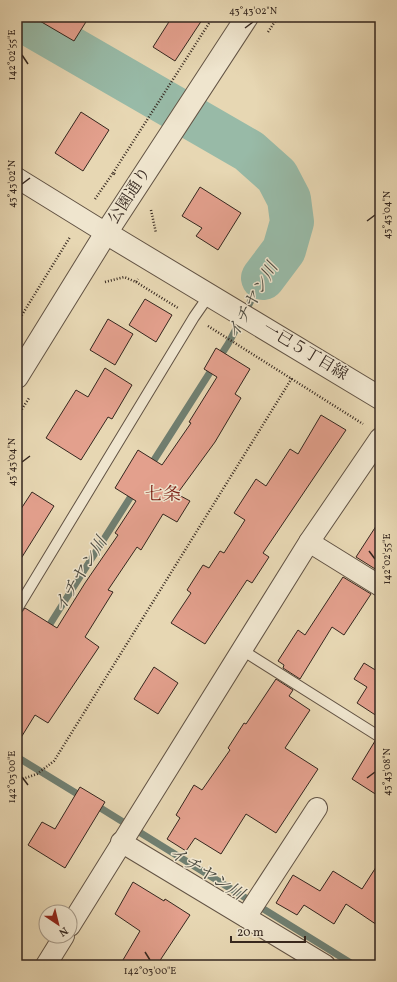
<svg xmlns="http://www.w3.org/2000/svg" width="397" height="982" viewBox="0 0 397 982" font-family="Vollkorn,'Noto Serif JP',serif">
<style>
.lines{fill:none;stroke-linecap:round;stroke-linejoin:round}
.stream{stroke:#707f71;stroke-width:7}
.river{stroke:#98baa7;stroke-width:44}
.building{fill:#e3a08d;stroke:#35271f}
.service-casing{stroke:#625344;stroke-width:12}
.minor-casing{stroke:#625344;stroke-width:22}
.tertiary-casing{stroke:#625344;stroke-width:24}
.path{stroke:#35271f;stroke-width:2.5;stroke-dasharray:1 2;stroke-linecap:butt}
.service{stroke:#efe5ce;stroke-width:10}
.minor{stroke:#efe5ce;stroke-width:20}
.tertiary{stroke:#efe5ce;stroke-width:22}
.ticks{fill:none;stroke:#35271f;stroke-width:1.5}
.labels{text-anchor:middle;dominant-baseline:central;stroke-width:3;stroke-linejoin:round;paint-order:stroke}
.street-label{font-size:16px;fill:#35271f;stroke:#efe5ce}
.water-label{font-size:17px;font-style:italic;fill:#4e4c41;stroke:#efe5ce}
.quarter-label{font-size:18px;fill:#7a1f14;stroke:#efe5ce}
.neatline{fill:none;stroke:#35271f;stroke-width:1.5}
.ticks-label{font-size:10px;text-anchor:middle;fill:#35271f}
</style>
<rect width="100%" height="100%" fill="#e7d7b3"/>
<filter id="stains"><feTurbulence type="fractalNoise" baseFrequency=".005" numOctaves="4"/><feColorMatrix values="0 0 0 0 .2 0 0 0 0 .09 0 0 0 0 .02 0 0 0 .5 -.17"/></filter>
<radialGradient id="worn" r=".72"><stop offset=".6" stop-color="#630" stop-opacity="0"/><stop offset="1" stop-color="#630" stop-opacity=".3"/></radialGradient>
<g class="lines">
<!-- stream -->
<g class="stream">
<polyline points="149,468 228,344 263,278"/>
<polyline points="45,632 135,490"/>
<polyline points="17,757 84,798"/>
<polyline points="94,804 354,965"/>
</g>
<!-- river -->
<polyline class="river" points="17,17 249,151 277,176 289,199 292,222 284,250 263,278"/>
</g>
<!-- building -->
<g class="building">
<polygon points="33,17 89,17 74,41"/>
<polygon points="172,17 204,17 175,61 153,47"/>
<polygon points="81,112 109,130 83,171 55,153"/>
<polygon points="200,187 241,213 218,250 196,236 202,228 182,216"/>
<polygon points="145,299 172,315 156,342 129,325"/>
<polygon points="108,319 133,334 115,365 90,350"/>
<polygon points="216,348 250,369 235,394 241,398 215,442 177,494 190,501 177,522 163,514 141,550 137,547 108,590 113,592 85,637 99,647 48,723 35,715 17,744 17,615 20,614 25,608 57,628 85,583 118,535 115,533 136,501 115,488 138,450 162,465 191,423 189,422 217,377 204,369"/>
<polygon points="105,368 132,385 112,419 108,417 81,460 46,438 76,390 88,397"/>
<polygon points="321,415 346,430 263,553 269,557 252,583 247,580 205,644 171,623 191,593 187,590 203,565 209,568 220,551 224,553 245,520 234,513 256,479 266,486 290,449 298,454"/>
<polygon points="32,492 54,506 17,565 17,515"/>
<polygon points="380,520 380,572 356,557"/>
<polygon points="343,577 371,594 344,635 332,627 300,679 283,668 284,665 278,661 298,630 305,635"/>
<polygon points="364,663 377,671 380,666 380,718 357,703 367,687 354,679"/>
<polygon points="154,667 178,683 158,714 134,699"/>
<polygon points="276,679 293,690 289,696 310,710 285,748 318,769 276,833 246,814 221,854 195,838 186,851 167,839 180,818 176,815 194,785 202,790 230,750 228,748 244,723 246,724"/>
<polygon points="375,741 380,743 380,797 352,779"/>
<polygon points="80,787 105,802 65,868 28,845 42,822 55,829"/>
<polygon points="380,861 380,927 346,904 334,924 304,905 297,915 276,903 293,875 320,891 333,871 362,889"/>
<polygon points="133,882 164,901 165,899 190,915 157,965 120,965 140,931 115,914"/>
</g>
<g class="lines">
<defs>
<g id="service">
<polyline points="17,609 194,317 210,294"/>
<polyline points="242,650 380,737"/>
</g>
<g id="minor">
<polyline points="17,178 106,233"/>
<polyline points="309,542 380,586"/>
<polyline points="121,842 325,965"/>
<polyline points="246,917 317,808"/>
<polyline points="70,926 309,542 380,438"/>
<polyline points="46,965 64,936"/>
</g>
<g id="tertiary">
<polyline points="106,233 380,398"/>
<polyline points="17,377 106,233 247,17"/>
</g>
</defs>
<!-- service casing -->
<use href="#service" class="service-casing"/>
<!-- minor casing -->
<use href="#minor" class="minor-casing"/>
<!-- tertiary casing -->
<use href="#tertiary" class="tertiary-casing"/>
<!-- path -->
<g class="path">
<polyline points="268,32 278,17"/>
<polyline points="113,173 213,17"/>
<polyline points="95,199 113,173 116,175"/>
<polyline points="151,210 156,233"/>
<polyline points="105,282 124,277 136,282 138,279"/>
<polyline points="136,282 178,308"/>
<polyline points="17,323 70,237"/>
<polyline points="208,326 363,424"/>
<polyline points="17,417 29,398"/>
<polyline points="17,781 37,774 54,761 292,378"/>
</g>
<!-- service -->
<use href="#service" class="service"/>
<!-- minor -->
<use href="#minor" class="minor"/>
<!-- tertiary -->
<use href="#tertiary" class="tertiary"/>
</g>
<!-- ticks -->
<path class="ticks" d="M245,28L253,22M22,55L28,64M22,184L30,178M367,221L375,215M22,462L30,456M369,551L375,559M22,777L28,785M367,778L375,772M145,952L150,960"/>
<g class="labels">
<!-- street labels -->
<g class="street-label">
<text transform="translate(130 196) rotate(-57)">公園通り</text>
<text transform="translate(305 352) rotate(31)">一已５丁目線</text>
</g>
<!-- water labels -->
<g class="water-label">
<text transform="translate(253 301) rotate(-60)">イチヤン川</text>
<text transform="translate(81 575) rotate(-58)">イチヤン川</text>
<text transform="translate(206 874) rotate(32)">イチヤン川</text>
</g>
<!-- quarter labels -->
<g class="quarter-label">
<text x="163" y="495">七条</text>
</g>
</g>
<!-- margin -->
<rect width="397" height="982" fill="none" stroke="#e7d7b3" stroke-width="44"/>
<!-- north arrow -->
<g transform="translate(58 924) rotate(145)"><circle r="19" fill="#efe5ce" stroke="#a59988"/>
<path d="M0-3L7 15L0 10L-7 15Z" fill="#8f2418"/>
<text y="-6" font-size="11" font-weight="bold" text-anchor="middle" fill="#35271f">N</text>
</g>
<!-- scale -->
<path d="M231 936v6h74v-6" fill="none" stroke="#35271f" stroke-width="2"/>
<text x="237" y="936" font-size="12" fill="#35271f" stroke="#efe5ce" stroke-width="3" paint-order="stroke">20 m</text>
<rect x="22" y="22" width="353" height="938" class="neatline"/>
<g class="ticks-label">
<text x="253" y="14">43°43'02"N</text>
<text transform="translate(11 55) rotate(-90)" y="4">142°02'55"E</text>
<text transform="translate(11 184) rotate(-90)" y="4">43°43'02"N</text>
<text transform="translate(386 215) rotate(-90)" y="4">43°43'04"N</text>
<text transform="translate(11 462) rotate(-90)" y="4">43°43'04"N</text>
<text transform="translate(386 559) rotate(-90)" y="4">142°02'55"E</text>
<text transform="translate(386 772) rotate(-90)" y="4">43°43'08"N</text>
<text transform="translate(11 777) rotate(-90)" y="4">142°03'00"E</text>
<text x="150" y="974">142°03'00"E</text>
</g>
<rect width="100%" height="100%" filter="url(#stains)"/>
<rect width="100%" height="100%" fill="url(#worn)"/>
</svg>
